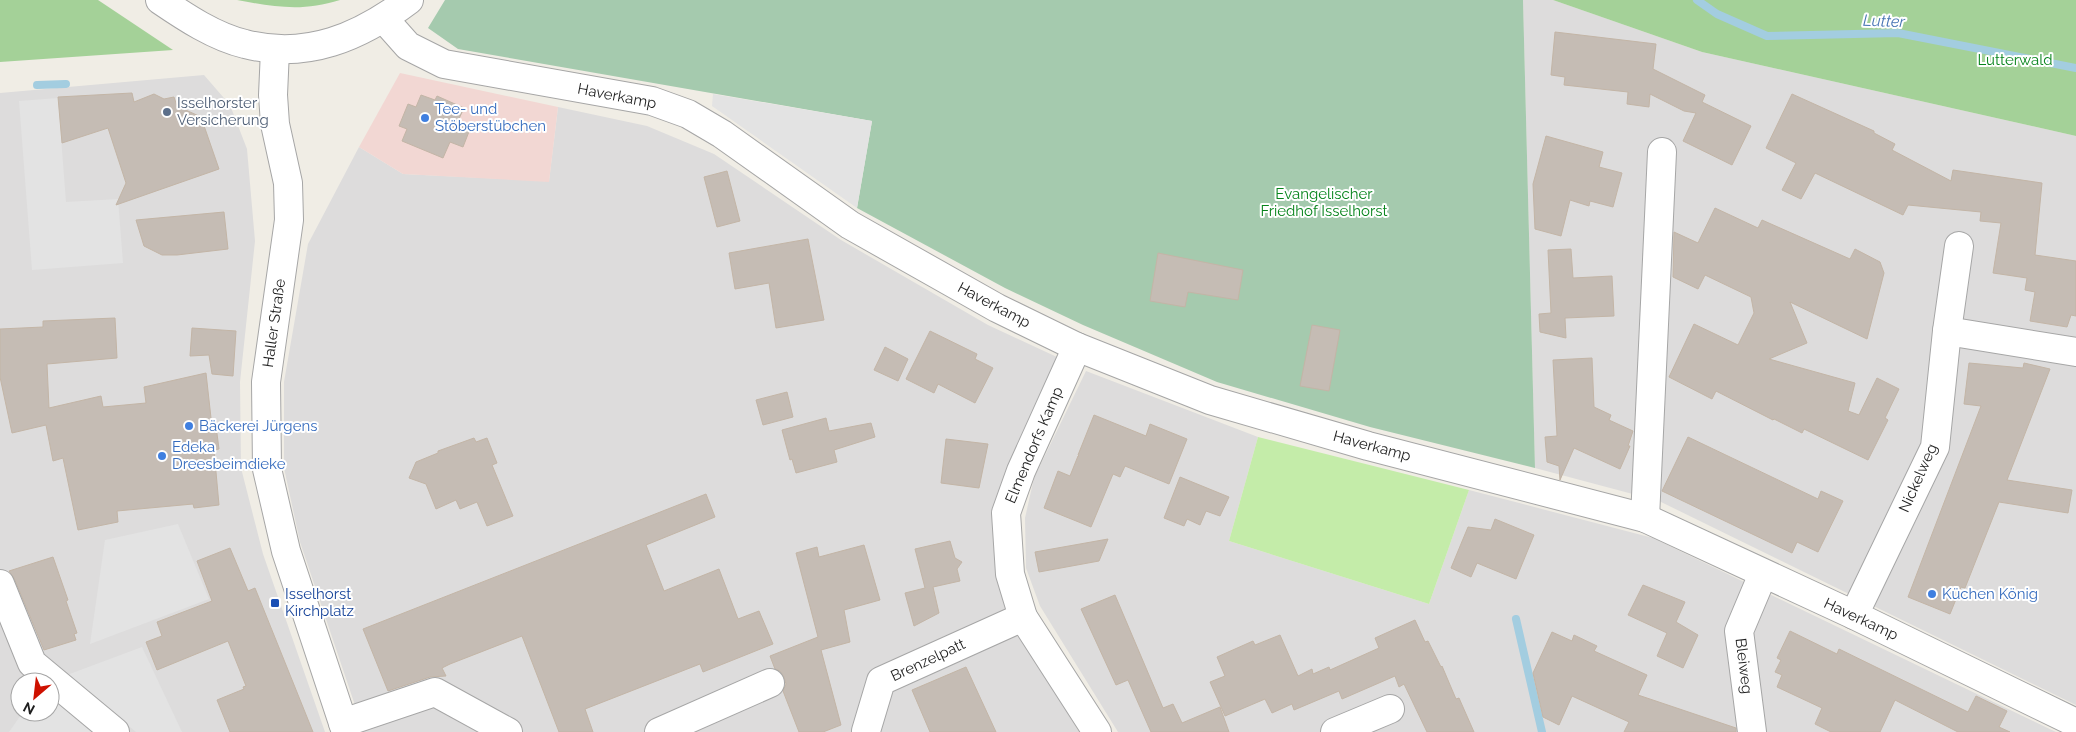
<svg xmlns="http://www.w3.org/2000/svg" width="2076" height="732" viewBox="0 0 2076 732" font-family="Raleway,sans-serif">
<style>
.residential{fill:#dddcdc;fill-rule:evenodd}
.commercial{fill:#f2d7d3}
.grass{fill:#c4eca9}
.forest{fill:#a4d198}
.cemetery{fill:#a5caae}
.parking{fill:#e3e3e3}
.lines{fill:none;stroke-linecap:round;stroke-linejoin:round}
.stream{stroke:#a3cde0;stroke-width:8}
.building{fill:#c5bcb4;stroke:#c3b5a6}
.minor-casing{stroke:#a6a6a6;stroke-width:30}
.minor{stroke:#fff;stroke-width:28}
.service-dot{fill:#5c6f8a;stroke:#fff;stroke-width:2}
.shop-dot{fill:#3f7fe0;stroke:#fff;stroke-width:2}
.transit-dot{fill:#1a4fb4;stroke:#fff;stroke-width:2}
.labels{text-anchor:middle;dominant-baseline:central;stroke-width:4;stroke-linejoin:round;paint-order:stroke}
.park-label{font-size:15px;fill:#07841c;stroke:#fff}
.street-label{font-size:15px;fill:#1f1f1f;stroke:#fff}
.service-label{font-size:15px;fill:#4e5e75;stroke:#fff;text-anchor:start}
.shop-label{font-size:15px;fill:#366cbe;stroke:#fff;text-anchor:start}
.transit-label{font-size:15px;fill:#164399;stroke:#fff;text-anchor:start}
.water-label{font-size:16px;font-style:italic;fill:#4774b4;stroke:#fff}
</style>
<rect width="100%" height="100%" fill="#f0ede5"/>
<!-- residential -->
<g class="residential">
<polygon points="1523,0 1553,0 1702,52 2076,136 2076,705 1659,501 1535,468"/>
<path d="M204,75L230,105L247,149L255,241L240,382L241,468L263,554L325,732H0V93ZM20,682H50V712H20Z"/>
<polygon points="558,107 647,126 714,154 841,240 988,325 1059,358 1012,463 1017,628 1079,732 364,732 300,542 284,468 284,382 308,244 359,147 403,174 549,181"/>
<polygon points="1086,371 1258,437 1229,541 1429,604 1469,490 1653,538 2056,732 1118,732 1040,606 1026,568 1025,518 1034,478"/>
</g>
<!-- commercial -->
<polygon class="commercial" points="400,73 558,107 549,182 403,174 359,147"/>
<!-- grass -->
<polygon class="grass" points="1258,437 1469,490 1429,604 1229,541"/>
<!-- forest -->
<g class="forest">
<polygon points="0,0 98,0 173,50 0,62"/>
<path d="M237,0H340C302,12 275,7 237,0Z"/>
<polygon points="1553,0 2076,0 2076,136 1702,52"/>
</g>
<!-- cemetery -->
<polygon class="cemetery" points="445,0 1523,0 1535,468 1370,427 1217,382 1083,325 1005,288 857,208 872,121 458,49 428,28"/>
<!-- parking -->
<g class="parking">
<polygon points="713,94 872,121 857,208 712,106"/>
<polygon points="58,98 66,202 118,199 123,263 32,270 19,101"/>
<polygon points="178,524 209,599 90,644 105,540"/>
<polygon points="142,647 182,732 136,732 67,675"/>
<polygon points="50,691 99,732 9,732 23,712 50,712"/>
</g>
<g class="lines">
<!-- stream -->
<g class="stream">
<polyline points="1697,0 1717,14 1767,36 1898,33 2076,68"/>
<polyline points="37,85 66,84"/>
<polyline points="1516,619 1542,732"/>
</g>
</g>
<!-- building -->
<g class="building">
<polygon points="1555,32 1656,44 1653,69 1705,95 1702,102 1751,126 1732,165 1683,141 1696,113 1684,111 1650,94 1649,107 1627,104 1628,92 1564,85 1565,77 1551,75"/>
<polygon points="132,93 134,102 154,94 164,99 174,97 177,106 201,117 219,169 116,205 126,183 108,128 62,143 58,97"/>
<polygon points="1792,94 1874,131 1874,133 1895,144 1892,150 1951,181 1953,170 2042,183 2035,255 2076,261 2076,316 2071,315 2067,327 2030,321 2035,292 2025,290 2027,278 1993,273 2001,223 1980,221 1981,212 1908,205 1903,215 1815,173 1801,199 1782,190 1796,163 1766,148"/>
<polygon points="421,95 435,100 437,96 464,108 457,123 470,129 463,147 450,142 443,158 402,141 407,129 399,126 408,104 416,107"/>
<polygon points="1546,136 1603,152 1599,167 1622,173 1613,207 1590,201 1589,206 1570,200 1561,236 1535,229 1533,184"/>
<polygon points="727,171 740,221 717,227 704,177"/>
<polygon points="1715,208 1758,228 1762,220 1850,259 1855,249 1880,262 1884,273 1867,339 1790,302 1807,343 1769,359 1855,383 1848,411 1859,415 1877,378 1899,389 1885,418 1888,420 1868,460 1804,429 1802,433 1774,419 1773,420 1716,391 1712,399 1669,377 1694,324 1738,345 1754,313 1751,297 1705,275 1698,289 1673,277 1674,232 1698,243"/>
<polygon points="224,212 228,249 177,255 162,255 144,246 136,220"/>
<polygon points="808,239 824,320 776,328 769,283 735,289 729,253"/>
<polygon points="1571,249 1573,278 1612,276 1614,316 1565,318 1566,338 1540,332 1539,314 1551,313 1548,250"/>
<polygon points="1158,253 1243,270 1238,300 1188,292 1185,307 1150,301"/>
<polygon points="115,318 117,358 47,364 49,408 101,396 103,407 146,403 144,387 206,373 212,427 216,426 219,449 214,450 219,505 194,508 193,504 117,511 118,522 78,530 63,458 53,461 46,425 12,433 0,377 0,329 43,327 43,321"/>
<polygon points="1312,325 1340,330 1329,391 1300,386"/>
<polygon points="192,328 236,331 233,376 212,374 209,355 190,356"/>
<polygon points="930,331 977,354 975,359 993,368 975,403 938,384 934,393 906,379"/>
<polygon points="885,347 908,359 898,381 874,370"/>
<polygon points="1592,358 1594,407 1611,415 1609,420 1633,431 1628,446 1630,446 1620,469 1574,448 1560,480 1559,466 1547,462 1545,437 1557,436 1553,360"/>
<polygon points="1969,363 2023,368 2024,363 2050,369 2007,480 2072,490 2068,513 1999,502 1965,588 1961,587 1950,614 1908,597 1981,406 1964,404"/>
<polygon points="787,392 793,417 763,425 756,400"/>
<polygon points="1094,415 1146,436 1150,424 1187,439 1169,484 1125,466 1120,477 1113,474 1091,527 1044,508 1058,471 1070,476 1078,456 1079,456 1078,455"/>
<polygon points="826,418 829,431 871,423 875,437 834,450 837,462 796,473 792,459 790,460 782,430"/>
<polygon points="1688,437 1818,499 1821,491 1843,501 1818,552 1797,542 1792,553 1662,491"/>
<polygon points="474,438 476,442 487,438 497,463 492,465 513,516 487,526 477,502 460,509 456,500 436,509 426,484 409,478 416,462 438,453 438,451"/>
<polygon points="946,439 988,444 979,488 941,483"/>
<polygon points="1180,477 1229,497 1220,516 1206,511 1200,525 1187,519 1184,526 1164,518"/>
<polygon points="706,494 715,517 646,545 664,591 719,569 738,619 759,611 773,644 703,672 700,664 585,709 593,732 559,732 522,636 450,664 442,668 446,676 430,677 388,691 363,629"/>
<polygon points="1495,519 1534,535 1516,579 1477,563 1471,577 1451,568 1468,527 1491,530"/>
<polygon points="1108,539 1099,561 1039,572 1035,552"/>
<polygon points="950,541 955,558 962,562 957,569 960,581 933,587 939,613 914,626 905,593 925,588 915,549"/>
<polygon points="864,545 880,600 844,610 850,642 821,650 841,725 823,732 799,732 783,691 786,684 784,677 780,671 775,669 770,656 818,637 796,553 817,547 819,557"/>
<polygon points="230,548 248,591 255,588 313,732 230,732 217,700 244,689 243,687 246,686 228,641 157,670 146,642 162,636 157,622 212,601 197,561"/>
<polygon points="53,557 68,600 66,601 77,633 74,634 76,640 44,650 14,578 9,571"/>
<polygon points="1643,585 1685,602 1676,622 1698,635 1683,668 1657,656 1667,633 1628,615"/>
<polygon points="1115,595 1163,708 1173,704 1182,723 1220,707 1229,732 1151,732 1128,680 1116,685 1081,609"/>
<polygon points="1415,620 1425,642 1428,641 1441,667 1442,666 1456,699 1459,698 1474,732 1427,732 1404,684 1399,687 1395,676 1342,699 1339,691 1294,710 1292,704 1272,713 1265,699 1225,716 1210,682 1225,676 1217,657 1253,641 1255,645 1280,635 1298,676 1312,669 1313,674 1329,667 1330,670 1379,648 1375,638"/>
<polygon points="1790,631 1837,654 1839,649 1968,712 1976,696 2007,711 1999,727 2010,732 1958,732 1895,700 1880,732 1831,732 1815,724 1822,708 1777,687 1782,675 1775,672 1781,660 1777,658"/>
<polygon points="1552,632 1572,641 1574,635 1597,646 1594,651 1647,675 1638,695 1736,728 1736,732 1624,732 1629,722 1572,696 1559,725 1543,717 1533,673"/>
<polygon points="966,667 996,732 930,732 912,690"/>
</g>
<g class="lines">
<defs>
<g id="minor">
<path d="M160,0C185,17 215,37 245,44C307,60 360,37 409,0"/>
<polyline points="384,19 408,46 444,64 652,101 688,114 722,134 850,225 997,308 1077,347 1210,400 1368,446 1645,518 1854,615 2076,723"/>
<polyline points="275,50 273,95 275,124 288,183 289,220 266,382 267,469 286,551 346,732"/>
<polyline points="1947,331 2076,352"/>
<polyline points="1077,347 1021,471 1006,513 1010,574 1023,617 1097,732"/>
<polyline points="1645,518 1662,152"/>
<polyline points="0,584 32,663 115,732"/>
<polyline points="1854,615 1935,447 1947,331 1959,246"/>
<polyline points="343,723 435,692 508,732"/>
<polyline points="866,731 881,681 1023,617"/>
<polyline points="659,732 770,683"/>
<polyline points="1335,732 1390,709"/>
<polyline points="1752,732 1739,631 1763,574"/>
</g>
</defs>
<!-- minor casing -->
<use href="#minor" class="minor-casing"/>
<!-- minor -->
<use href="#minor" class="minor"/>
</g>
<!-- markers -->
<circle class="service-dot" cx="167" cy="112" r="5"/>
<g class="shop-dot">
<circle cx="425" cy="118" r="5"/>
<circle cx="189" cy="426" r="5"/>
<circle cx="162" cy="456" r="5"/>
<circle cx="1932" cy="594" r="5"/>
</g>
<rect class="transit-dot" x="270" y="598" width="10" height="10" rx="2.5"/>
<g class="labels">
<!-- park labels -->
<g class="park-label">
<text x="2015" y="60">Lutterwald</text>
<text x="1324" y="194">Evangelischer<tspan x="1324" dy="17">Friedhof Isselhorst</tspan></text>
</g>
<!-- street labels -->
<g class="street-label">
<text transform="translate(617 96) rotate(11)">Haverkamp</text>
<text transform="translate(994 305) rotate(28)">Haverkamp</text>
<text transform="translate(274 323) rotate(-82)">Haller Straße</text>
<text transform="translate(1034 445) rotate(-67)">Elmendorfs Kamp</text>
<text transform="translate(1372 446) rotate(15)">Haverkamp</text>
<text transform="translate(1918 478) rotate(-66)">Nickelweg</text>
<text transform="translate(1861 619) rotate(25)">Haverkamp</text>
<text transform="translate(928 660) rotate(-25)">Brenzelpatt</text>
<text transform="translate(1744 666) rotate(83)">Bleiweg</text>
</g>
<!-- service labels -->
<g class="service-label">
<text x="177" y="103">Isselhorster<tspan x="177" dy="17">Versicherung</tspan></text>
</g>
<!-- shop labels -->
<g class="shop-label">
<text x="435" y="109">Tee- und<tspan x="435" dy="17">Stöberstübchen</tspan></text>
<text x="199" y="426">Bäckerei Jürgens</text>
<text x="172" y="447">Edeka<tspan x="172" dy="17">Dreesbeimdieke</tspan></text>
<text x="1942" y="594">Küchen König</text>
</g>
<!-- transit labels -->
<g class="transit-label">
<text x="285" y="594">Isselhorst<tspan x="285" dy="17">Kirchplatz</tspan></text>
</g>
<!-- water labels -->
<g class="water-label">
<text transform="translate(1884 21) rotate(2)">Lutter</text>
</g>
</g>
<!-- north arrow -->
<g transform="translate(35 697) rotate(208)"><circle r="24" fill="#ffffff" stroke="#a5a5a5"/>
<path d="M0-4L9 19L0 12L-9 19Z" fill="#ce1100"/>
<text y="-8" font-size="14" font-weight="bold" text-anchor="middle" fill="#1f1f1f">N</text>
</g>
</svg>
